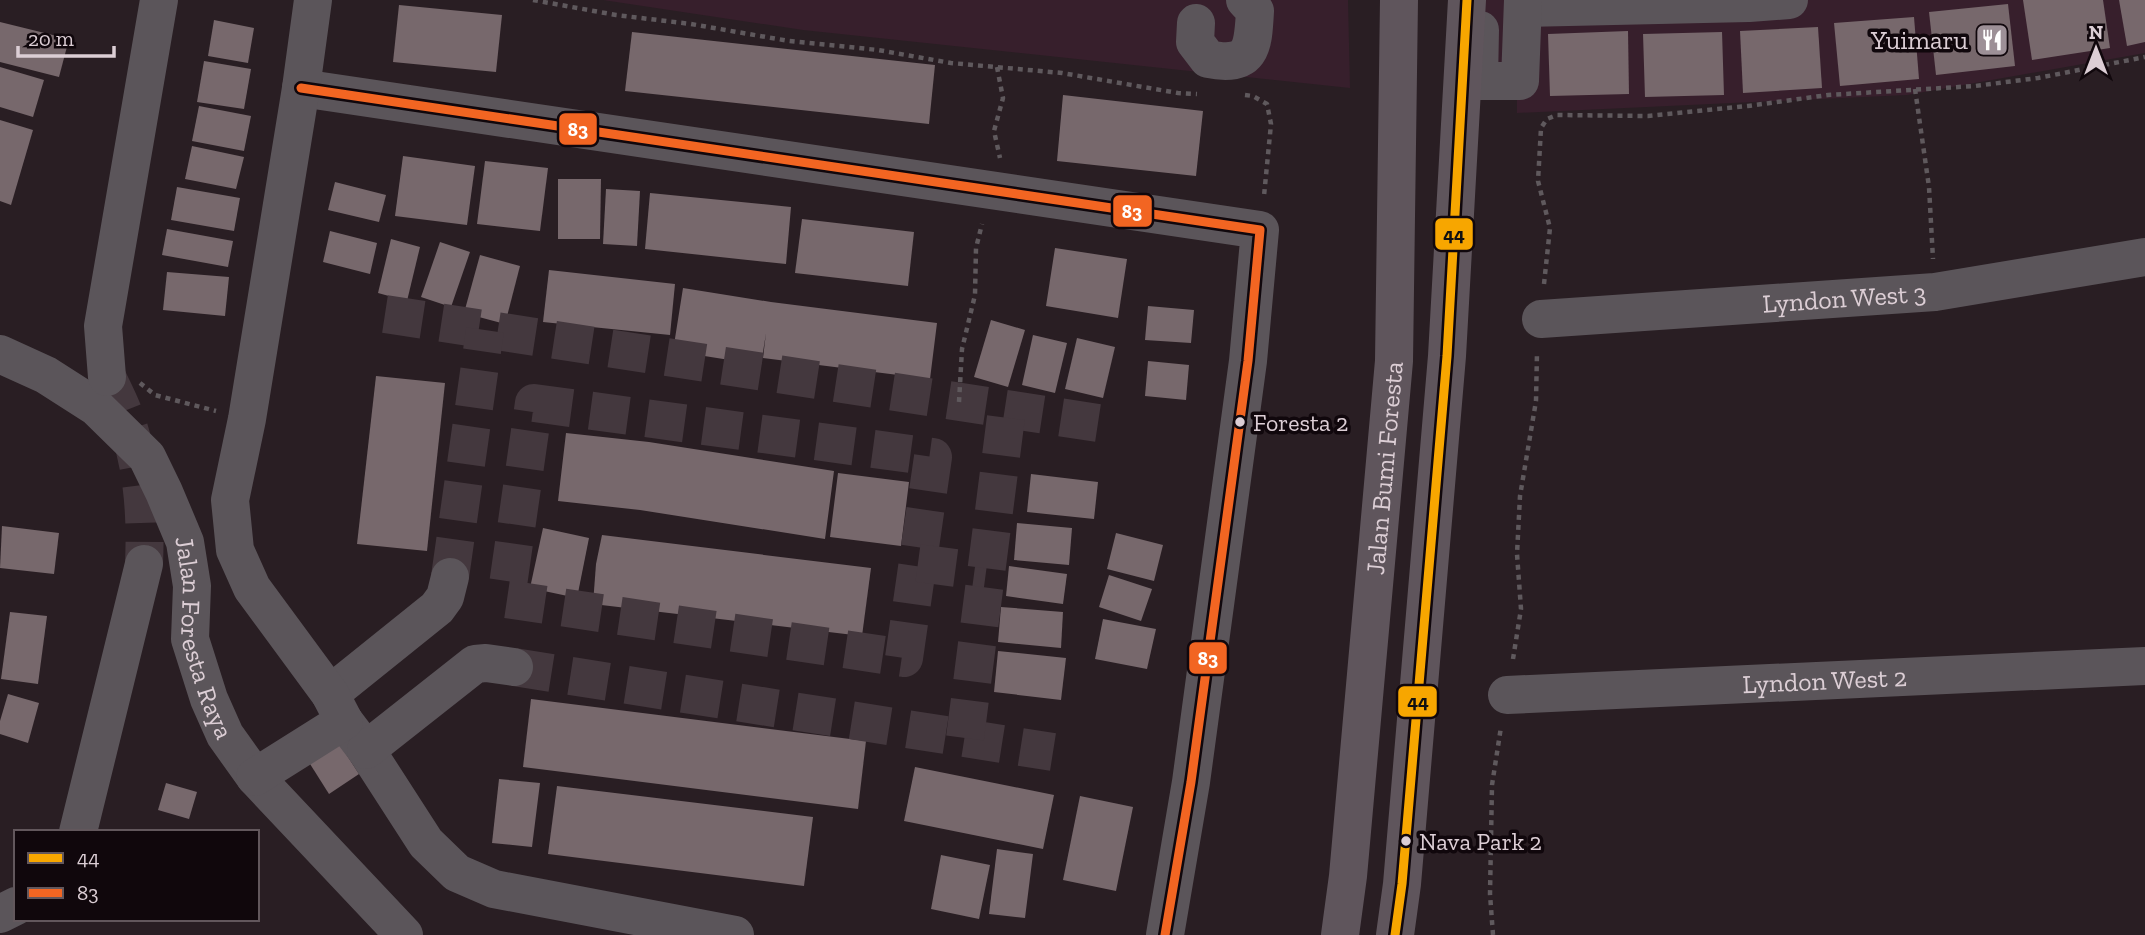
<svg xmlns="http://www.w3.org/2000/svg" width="2145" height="935" viewBox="0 0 2145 935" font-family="'Zilla Slab',serif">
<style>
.built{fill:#371f2c}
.building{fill:#77686c}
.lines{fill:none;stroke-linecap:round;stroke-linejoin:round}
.minor-tunnel{stroke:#44383e;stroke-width:38;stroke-dasharray:38 19;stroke-linecap:butt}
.path{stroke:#5f595d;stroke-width:4.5;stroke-dasharray:5 5;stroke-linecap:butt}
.minor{stroke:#5b555a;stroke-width:38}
.major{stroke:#5f555c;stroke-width:38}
.bus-1-casing{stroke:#10070c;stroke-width:14}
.bus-2-casing{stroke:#10070c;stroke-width:14}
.bus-1{stroke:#f7a600;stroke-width:9}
.bus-2{stroke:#f26522;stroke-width:9}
.bus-dot{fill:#dcced5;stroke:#10070c;stroke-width:2.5}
.labels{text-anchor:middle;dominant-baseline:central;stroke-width:7;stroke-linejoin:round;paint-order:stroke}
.bus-label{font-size:24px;fill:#dcced5;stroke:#10070c;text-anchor:start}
.poi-label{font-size:26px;fill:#dcced5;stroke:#10070c;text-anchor:end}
.street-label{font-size:26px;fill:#dcced5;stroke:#10070c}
.line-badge{stroke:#10070c;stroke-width:2.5}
.badge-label{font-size:19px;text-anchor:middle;font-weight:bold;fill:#fff}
.pale-badge-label{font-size:19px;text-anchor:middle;font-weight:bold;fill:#111}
</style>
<rect width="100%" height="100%" fill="#291e23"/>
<!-- built -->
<g class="built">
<polygon points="603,0 1348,0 1350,88 803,30"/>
<polygon points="1480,0 2145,0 2145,53 1907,95 1517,113 1517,94 1474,93"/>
</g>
<!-- building -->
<g class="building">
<polygon points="2023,0 2103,0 2110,48 2032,60"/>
<polygon points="2119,0 2145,0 2145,42 2127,46"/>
<polygon points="2008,4 2015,66 1936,75 1929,12"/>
<polygon points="399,5 502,15 496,72 393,62"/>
<polygon points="1914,17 1919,79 1840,86 1834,23"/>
<polygon points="214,20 254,28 248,63 208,56"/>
<polygon points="0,22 69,39 59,77 0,62"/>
<polygon points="1818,27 1822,88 1743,93 1740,31"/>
<polygon points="1628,31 1629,94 1550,96 1548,34"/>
<polygon points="632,32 935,65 929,124 625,91"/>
<polygon points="1722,32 1724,95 1645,97 1643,34"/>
<polygon points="204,61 251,69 244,109 197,102"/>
<polygon points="0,67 44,80 33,117 0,107"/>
<polygon points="1063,95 1203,111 1196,176 1057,161"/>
<polygon points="199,106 251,116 244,151 192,141"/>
<polygon points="0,120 33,130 11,205 0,201"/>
<polygon points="192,146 244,157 236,189 185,179"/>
<polygon points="403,156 475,166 467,225 395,216"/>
<polygon points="485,161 548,168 540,231 477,224"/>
<polygon points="558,179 601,179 600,239 558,239"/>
<polygon points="335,182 386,195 379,222 328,210"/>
<polygon points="177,187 240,198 234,231 171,220"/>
<polygon points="606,189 640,191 637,246 603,244"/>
<polygon points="650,193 791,207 786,264 645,249"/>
<polygon points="802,219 914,232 908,286 795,273"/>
<polygon points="167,229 233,241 228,267 162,255"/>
<polygon points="330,231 377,243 370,274 323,262"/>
<polygon points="391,239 420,247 407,301 378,293"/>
<polygon points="440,242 470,252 451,307 421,297"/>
<polygon points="1055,248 1127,259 1118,318 1046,306"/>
<polygon points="480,255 520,266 505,324 464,313"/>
<polygon points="549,270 675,284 670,335 543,322"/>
<polygon points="167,272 229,277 225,316 163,310"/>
<polygon points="683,288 771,302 937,323 930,379 763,358 766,333 761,365 673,351"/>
<polygon points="1148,306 1194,310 1191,343 1145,340"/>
<polygon points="991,320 1025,330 1008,387 974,377"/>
<polygon points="1033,335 1067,343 1055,393 1022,385"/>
<polygon points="1077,338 1115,347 1103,398 1065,389"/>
<polygon points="1148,361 1189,365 1186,400 1145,396"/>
<polygon points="376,376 445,383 427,551 357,544"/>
<polygon points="566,433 649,442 834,471 825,539 640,510 558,501"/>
<polygon points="838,473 909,482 901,546 830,537"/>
<polygon points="1031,474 1098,482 1094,519 1027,512"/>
<polygon points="1017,523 1072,528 1069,565 1014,560"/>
<polygon points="2,526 59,533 54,574 0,568"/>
<polygon points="543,528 589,538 577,598 530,588"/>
<polygon points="1116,533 1163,545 1154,581 1107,569"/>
<polygon points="602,535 871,568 862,636 593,604 596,564"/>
<polygon points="1009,566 1067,574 1063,604 1006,596"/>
<polygon points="1109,575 1152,589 1141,621 1099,607"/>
<polygon points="1001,607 1063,612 1061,648 998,642"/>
<polygon points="10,612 47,616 38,684 1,679"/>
<polygon points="1103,619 1156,629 1147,669 1095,659"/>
<polygon points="998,651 1066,658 1061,700 994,692"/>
<polygon points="8,694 39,703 28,743 0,734 0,721"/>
<polygon points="531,699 866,741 858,809 523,767"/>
<polygon points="335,737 359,774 329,794 305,756"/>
<polygon points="915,767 1054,795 1043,849 904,821"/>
<polygon points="499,779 540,783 532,847 492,843"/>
<polygon points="166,783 197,792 189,819 158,810"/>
<polygon points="557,786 813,817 804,886 548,854"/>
<polygon points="1080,796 1133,807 1116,891 1063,880"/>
<polygon points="997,849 1033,854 1025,918 989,914"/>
<polygon points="941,855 990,865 979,919 931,909"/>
</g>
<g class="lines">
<!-- minor-tunnel -->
<g class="minor-tunnel">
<polyline points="385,314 1098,423"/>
<path d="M107,377C114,392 122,407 127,423C143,468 146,516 144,564"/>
<polygon points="534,403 933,457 904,658 506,599"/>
<polyline points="918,563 986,572"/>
<polyline points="450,577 485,330"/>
<polyline points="514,667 1053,752"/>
<polyline points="965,738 1007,409"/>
</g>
<!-- path -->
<g class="path">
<polyline points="533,0 616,15 691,24 789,41 878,50 951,63 1062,73 1178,93 1197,94"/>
<polyline points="997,67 1003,98 994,131 1000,158"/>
<polyline points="1915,89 1929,187 1933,259"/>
<polyline points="1245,95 1253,96 1267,104 1271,124 1264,196"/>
<polyline points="1544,284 1550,228 1538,181 1541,128 1547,119 1557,115 1648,116 1748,106 1828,95 1975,86 2038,78 2145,57"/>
<polyline points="140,383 155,395 216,411"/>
<polyline points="959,402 962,349 975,295 976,248 982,224"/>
<polyline points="1513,659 1521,609 1517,554 1520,496 1536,401 1537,352"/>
<polyline points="1493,935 1490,894 1492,785 1501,727"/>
</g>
<!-- minor -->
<g class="minor">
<polyline points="1523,8 1749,3 1789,0"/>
<path d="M1196,23L1195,42L1208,59C1252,68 1253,48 1255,11L1245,0"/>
<polyline points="1480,30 1479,81 1520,81 1523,0"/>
<polyline points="301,88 1260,230 1248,361 1191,782 1165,935"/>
<path id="s1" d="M1541,319L1935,292L2145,257"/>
<path id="s2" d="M0,354L46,375L96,407L147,457L164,492L185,542L192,586L190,639L209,699L225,735L255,777L404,935"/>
<polyline points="107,377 103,326 159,0"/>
<polyline points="330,694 437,608 445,597 450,577"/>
<path id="s3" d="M1507,695L2145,666"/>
<polyline points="344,721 366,750 426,843 457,873 494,889 735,935"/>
<polyline points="366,750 475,664 486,663 514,667"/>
<polyline points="255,777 344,721 330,694 252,588 235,550 230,500 247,419 301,88 313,0"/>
<polyline points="78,832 144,564"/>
<polyline points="0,914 16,906"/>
</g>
<!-- major -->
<g class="major">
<path id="s4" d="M1340,935L1348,876L1394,361L1399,0"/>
<polyline points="1395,935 1402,884 1447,356 1467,0"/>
</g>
<defs>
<polyline id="bus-1" points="1395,935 1402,884 1447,356 1467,0"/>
<polyline id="bus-2" points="301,88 1260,230 1248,361 1191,782 1165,935"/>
</defs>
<!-- bus-1 casing -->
<use href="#bus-1" class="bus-1-casing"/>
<!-- bus-2 casing -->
<use href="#bus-2" class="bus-2-casing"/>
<!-- bus-1 -->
<use href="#bus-1" class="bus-1"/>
<!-- bus-2 -->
<use href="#bus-2" class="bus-2"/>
</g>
<!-- icons -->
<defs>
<symbol id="restaurant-square" viewBox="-11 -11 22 22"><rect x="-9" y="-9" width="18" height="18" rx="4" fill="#9d9097" stroke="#10070c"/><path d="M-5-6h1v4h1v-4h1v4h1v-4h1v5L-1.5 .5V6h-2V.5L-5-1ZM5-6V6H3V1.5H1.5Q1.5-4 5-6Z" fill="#fff"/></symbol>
</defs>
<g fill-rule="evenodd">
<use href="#restaurant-square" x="1973" y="21" width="38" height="38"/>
</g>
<!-- markers -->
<g class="bus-dot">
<circle cx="1240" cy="422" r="6"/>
<circle cx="1406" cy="841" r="6"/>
</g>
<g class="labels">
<!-- bus labels -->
<g class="bus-label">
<text x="1253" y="422">Foresta 2</text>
<text x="1419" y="841">Nava Park 2</text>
</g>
<!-- poi labels -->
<g class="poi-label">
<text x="1968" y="40">Yuimaru</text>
</g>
<!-- street labels -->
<g class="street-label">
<text stroke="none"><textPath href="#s1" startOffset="304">Lyndon West 3</textPath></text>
<text stroke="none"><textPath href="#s4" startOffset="469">Jalan Bumi Foresta</textPath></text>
<text stroke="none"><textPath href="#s2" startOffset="373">Jalan Foresta Raya</textPath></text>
<text stroke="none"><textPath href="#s3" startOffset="318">Lyndon West 2</textPath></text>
</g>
</g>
<g class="line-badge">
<rect x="558" y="112" width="40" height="34" rx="7" fill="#f26522"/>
<rect x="1112" y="194" width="41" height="34" rx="7" fill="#f26522"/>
<rect x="1434" y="217" width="40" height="34" rx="7" fill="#f7a600"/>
<rect x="1188" y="641" width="40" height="34" rx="7" fill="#f26522"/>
<rect x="1397" y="685" width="41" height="33" rx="7" fill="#f7a600"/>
</g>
<g class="badge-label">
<text x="578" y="136">83</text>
<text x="1132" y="218">83</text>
<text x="1208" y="665">83</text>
</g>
<g class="pale-badge-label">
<text x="1454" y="241">44</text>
<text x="1418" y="708">44</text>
</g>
<!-- legend -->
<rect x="14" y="830" width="245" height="91" fill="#10070c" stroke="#62575c" stroke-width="2"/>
<rect x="28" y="853" width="35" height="10" fill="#f7a600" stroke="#62575c" stroke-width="2"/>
<text x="77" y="865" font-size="21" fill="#dcced5">44</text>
<rect x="28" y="888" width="35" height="10" fill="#f26522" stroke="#62575c" stroke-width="2"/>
<text x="77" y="900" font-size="21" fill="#dcced5">83</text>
<!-- north arrow -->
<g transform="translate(2096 49)" stroke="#10070c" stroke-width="5" paint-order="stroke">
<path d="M0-5L12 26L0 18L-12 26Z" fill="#dcced5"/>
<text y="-10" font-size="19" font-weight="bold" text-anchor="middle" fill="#dcced5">N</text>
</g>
<!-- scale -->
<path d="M18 46v10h96v-10" fill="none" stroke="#dcced5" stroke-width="3.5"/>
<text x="28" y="46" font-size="21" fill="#dcced5" stroke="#10070c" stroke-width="5" paint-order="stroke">20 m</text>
</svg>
